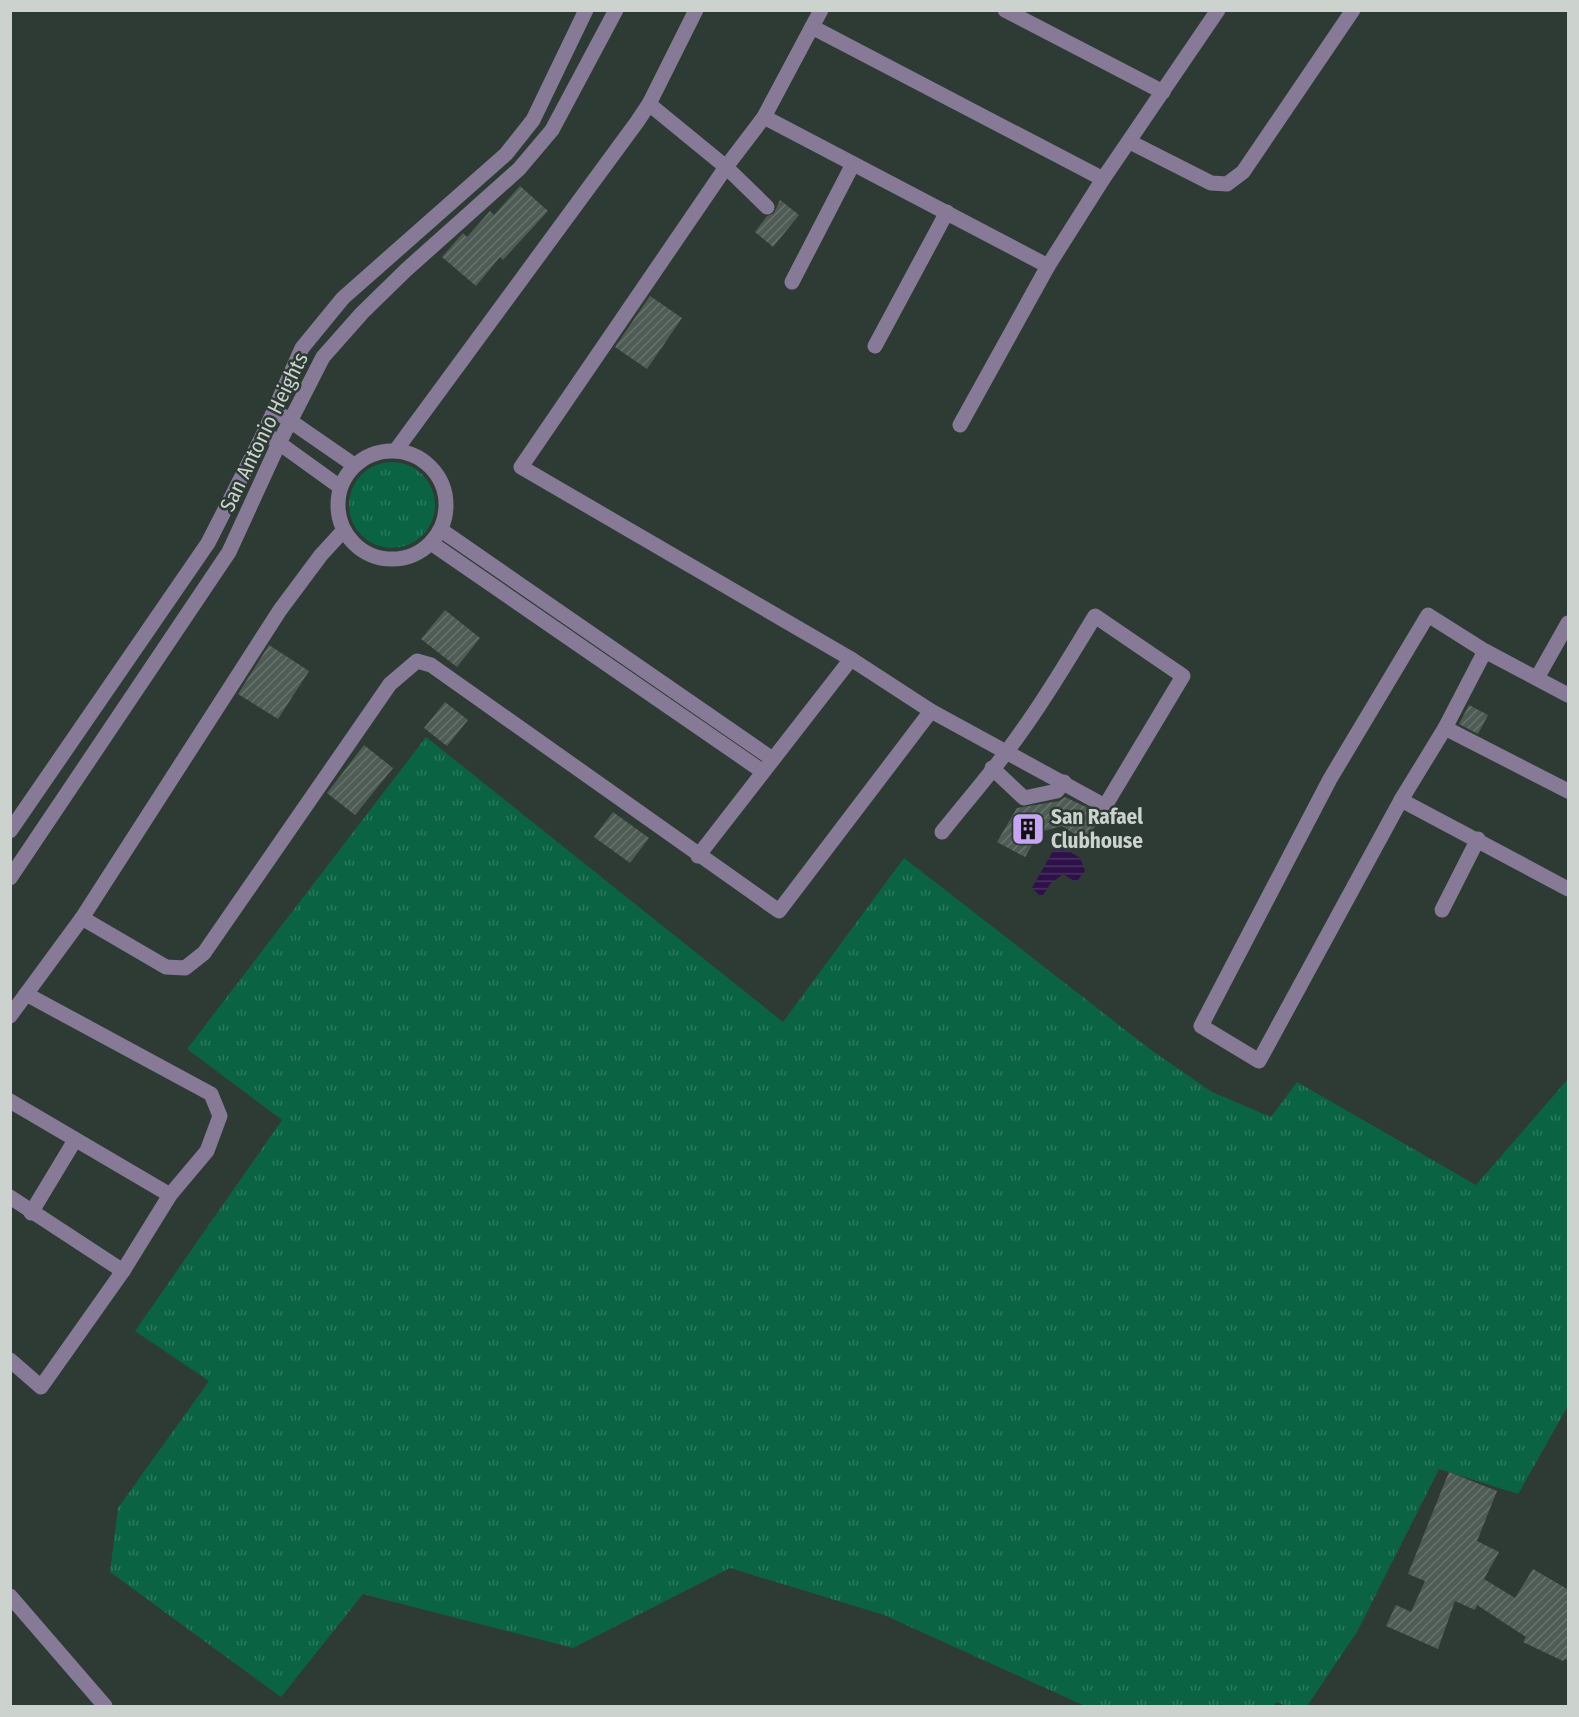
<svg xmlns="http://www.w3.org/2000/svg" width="1579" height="1717" viewBox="0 0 1579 1717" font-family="'Fira Sans Condensed',sans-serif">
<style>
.grass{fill:url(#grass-tufts)}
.water{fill:url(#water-rules)}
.building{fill:url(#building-hatch)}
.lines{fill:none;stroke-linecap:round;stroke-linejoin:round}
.minor{stroke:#867a97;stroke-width:15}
.labels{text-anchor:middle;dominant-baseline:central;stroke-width:5;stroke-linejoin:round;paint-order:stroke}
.street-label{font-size:21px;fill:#ccd3cf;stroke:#2e3a34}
.poi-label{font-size:21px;font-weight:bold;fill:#ccd3cf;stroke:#2e3a34;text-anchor:start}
</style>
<defs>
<pattern id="grass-tufts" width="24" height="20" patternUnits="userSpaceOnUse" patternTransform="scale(1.5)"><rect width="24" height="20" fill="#0a6443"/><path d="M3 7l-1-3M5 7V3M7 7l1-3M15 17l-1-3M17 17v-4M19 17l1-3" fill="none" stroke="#2c795d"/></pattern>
<pattern id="water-rules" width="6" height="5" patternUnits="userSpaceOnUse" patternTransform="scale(1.5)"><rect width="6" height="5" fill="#2e1148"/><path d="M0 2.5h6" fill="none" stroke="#4b3361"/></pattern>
<pattern id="building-hatch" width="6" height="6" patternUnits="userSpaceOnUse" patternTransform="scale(1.5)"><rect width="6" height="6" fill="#4f5c55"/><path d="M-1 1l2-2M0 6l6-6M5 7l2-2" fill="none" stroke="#67726c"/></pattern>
</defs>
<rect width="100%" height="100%" fill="#2e3a34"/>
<!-- grass -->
<g class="grass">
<circle cx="392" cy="505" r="43"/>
<polygon points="426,737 783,1022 904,858 1151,1050 1212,1092 1271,1117 1297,1082 1476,1185 1568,1079 1568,1406 1518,1494 1439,1469 1357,1632 1307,1706 1286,1706 1276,1702 1274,1706 1085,1706 884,1615 730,1568 573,1648 363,1594 281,1697 110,1572 118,1508 209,1381 135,1331 282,1120 187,1049"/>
</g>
<!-- water -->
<polygon class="water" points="1057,844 1080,858 1085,871 1076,882 1063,874 1050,884 1043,895 1039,895 1032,888"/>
<!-- building -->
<g class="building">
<polygon points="520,186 548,211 503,260 500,257 476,286 442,257 463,233 467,237 490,211 494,215"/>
<polygon points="780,200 799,215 773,247 755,232 767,216 774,213"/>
<polygon points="650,296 682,318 647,369 615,347"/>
<polygon points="445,610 480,638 457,667 421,639"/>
<polygon points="269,645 309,671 278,719 238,694"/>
<polygon points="445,702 468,720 447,746 424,728"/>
<polygon points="1469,705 1488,715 1478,734 1459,724"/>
<polygon points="364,745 393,768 355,815 327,793"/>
<polygon points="1065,797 1103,815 1085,841 1062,826 1040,832 1025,857 997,842 1017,808 1059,801"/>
<polygon points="613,812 649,838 630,863 594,837"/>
<polygon points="1449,1472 1497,1491 1477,1541 1499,1552 1484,1579 1515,1598 1533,1569 1569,1590 1569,1661 1565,1659 1563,1661 1523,1642 1526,1637 1477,1605 1475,1610 1455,1601 1438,1649 1386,1626 1396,1605 1411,1612 1425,1581 1408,1574"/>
</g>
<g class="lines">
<!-- minor -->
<g class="minor">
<path d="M821,10L764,117L726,167L521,467L851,659L931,711L1105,806L1183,676L1095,616C1071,655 1048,695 1021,732C997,767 968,799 942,832"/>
<polyline points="1005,10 1163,92"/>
<polyline points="812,27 1103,179"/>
<polyline points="649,104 726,167 767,207"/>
<polyline points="764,117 1048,266"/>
<polyline points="1130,142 1211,183 1227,184 1243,172 1353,10"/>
<polyline points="792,282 853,164"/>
<polyline points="875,346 947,212"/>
<polyline points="283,416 354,465"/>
<polyline points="960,425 1048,266 1103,179 1218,10"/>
<polyline points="272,438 340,487"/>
<polyline points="396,450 637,122 649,104 696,10"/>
<circle cx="392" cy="505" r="54"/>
<polyline points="441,530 771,758"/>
<polyline points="431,543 762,771"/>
<polyline points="1485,651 1445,728 1401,800 1259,1061 1201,1026 1330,779 1428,615 1485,651 1568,695"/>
<polyline points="1537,678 1568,623"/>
<polyline points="1445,728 1568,791"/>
<polyline points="992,768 1024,798 1057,791 1064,782"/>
<polyline points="1401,800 1568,889"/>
<polyline points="10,831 208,543 264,433 302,348 343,298 506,154 533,120 586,10"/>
<polyline points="698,856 851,659"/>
<polyline points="10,878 229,552 279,443 323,357 362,313 406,270 519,169 552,130 616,10"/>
<polyline points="1442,910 1478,839"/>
<polyline points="82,918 166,967 185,968 204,953 390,684 417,661 431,665 779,911 931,711"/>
<polyline points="10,1016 82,918 280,610 321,555 343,531"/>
<polyline points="10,1101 170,1195"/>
<polyline points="10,1197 123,1271"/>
<polyline points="31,1213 75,1140"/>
<polyline points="10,1360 41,1387 123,1271 170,1195 207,1151 220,1116 211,1094 26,994"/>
<polyline points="10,1596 105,1706"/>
</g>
</g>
<!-- icons -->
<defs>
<symbol id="building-square" viewBox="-11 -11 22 22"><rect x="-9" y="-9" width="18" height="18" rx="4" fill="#c6a6f0" stroke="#2e3a34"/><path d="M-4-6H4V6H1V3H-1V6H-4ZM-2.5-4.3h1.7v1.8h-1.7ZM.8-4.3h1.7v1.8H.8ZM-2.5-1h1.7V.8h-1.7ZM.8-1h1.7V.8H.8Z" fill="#111"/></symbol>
</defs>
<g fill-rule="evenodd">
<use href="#building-square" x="1009" y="810" width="38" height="38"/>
</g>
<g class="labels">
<!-- street labels -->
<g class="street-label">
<text transform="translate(264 432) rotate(-64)">San Antonio Heights</text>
</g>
<!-- poi labels -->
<g class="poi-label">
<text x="1051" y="817">San Rafael<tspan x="1051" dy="24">Clubhouse</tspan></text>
</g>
</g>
<!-- border -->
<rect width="1579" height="1717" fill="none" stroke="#ccd3cf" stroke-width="24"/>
</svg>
